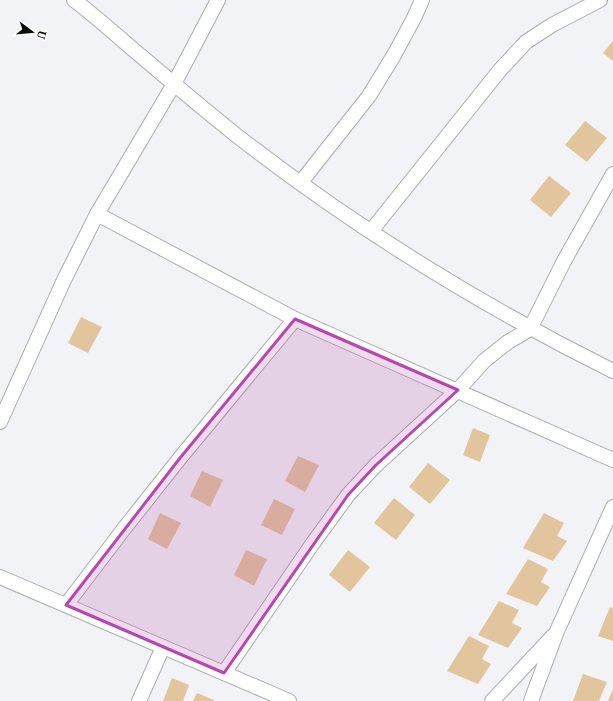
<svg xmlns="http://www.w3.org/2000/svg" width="613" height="701" viewBox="0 0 613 701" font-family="'Noto Serif',serif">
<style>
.building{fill:#e2c59d}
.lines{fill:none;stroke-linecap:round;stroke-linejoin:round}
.minor-casing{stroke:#aaacae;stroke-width:16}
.minor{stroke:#fff;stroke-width:14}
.marked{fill:#b34aac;fill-opacity:0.2;stroke:#b34aac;stroke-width:3;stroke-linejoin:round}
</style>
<rect width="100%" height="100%" fill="#f2f3f6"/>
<!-- building -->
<g class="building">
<polygon points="613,41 613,61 603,53"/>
<polygon points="585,121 607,138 587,162 565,145"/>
<polygon points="549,176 571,193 551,217 530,200"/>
<polygon points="81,317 102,327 88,353 68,343"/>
<polygon points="473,428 490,435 480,462 463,455"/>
<polygon points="298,456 319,465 305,492 285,481"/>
<polygon points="428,463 450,480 430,504 409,487"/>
<polygon points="202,471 223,480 210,507 190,496"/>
<polygon points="394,498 415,515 396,540 374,523"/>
<polygon points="274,499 295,509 282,535 261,525"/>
<polygon points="160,513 181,523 167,549 148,539"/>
<polygon points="544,513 564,523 557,536 567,541 553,561 523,548"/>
<polygon points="246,550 267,559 254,586 234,575"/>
<polygon points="348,550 370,567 350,592 329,575"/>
<polygon points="528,559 548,569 541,582 550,587 537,606 506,594"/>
<polygon points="499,601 519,610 512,623 522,628 508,648 478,635"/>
<polygon points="610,607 613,608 613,641 598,636"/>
<polygon points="469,636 489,646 482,659 491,664 478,684 447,671"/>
<polygon points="583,674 607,682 599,701 573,701"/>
<polygon points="172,678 189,685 183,701 163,701"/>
<polygon points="613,689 613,701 608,701"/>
<polygon points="197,693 214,700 213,701 193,701"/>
</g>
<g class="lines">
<defs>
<g id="minor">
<path d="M74,0C95,16 115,34 135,51C168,79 202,108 236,135C353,226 480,305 613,371"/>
<polyline points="301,182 369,96 394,55 414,18 422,0"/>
<polyline points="97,214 295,319 613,460"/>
<polyline points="371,231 500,70 526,42 552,25 600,0"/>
<polyline points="0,422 64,280 97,214 174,84 218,0"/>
<polyline points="0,577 289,701"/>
<polyline points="66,605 123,530 180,458 295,319"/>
<polyline points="224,673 313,543 348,495 376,465 458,390 484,361 508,342 530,329 564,261 613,174"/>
<polyline points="139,701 163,647"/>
<polyline points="492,701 553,636"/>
<polyline points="531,701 557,631 613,507"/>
</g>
</defs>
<!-- minor casing -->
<use href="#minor" class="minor-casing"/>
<!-- minor -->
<use href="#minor" class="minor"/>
</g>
<!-- marked area -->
<path class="marked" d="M295,319L458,390L376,465L348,495L224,673L66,605L180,458Z"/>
<!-- north arrow -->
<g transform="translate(32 32) rotate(106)" stroke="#ffffff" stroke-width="3" paint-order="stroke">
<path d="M0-3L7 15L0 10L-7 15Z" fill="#0b0b0c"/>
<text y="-6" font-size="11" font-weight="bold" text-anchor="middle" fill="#0b0b0c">U</text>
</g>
</svg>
